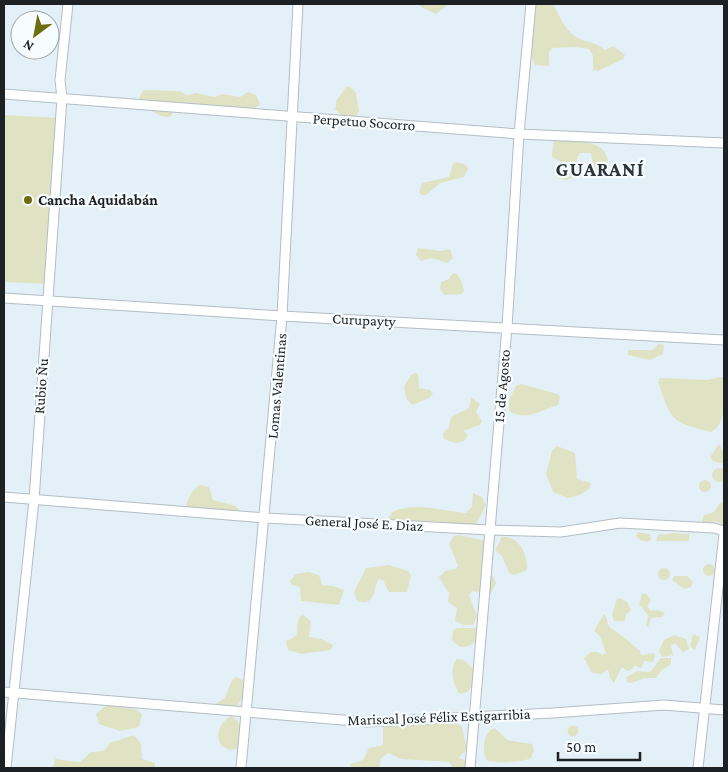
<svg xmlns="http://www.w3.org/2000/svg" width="728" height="772" viewBox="0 0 728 772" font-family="'Crimson Pro',serif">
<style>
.green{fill:#e0e2c4}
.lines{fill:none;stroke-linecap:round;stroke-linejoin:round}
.minor-casing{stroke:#b2bdc4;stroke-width:11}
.minor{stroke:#fff;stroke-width:9}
.poi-dot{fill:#6d6e10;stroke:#f7fcff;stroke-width:2}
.labels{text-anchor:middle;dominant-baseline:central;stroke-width:4.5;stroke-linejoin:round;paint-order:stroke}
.street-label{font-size:15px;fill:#1d2124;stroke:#f7fcff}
.poi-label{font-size:15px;font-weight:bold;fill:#1d2124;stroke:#f7fcff;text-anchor:start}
.district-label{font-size:20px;font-weight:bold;letter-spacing:1px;fill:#2b3439;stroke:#f7fcff}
</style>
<rect width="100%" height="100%" fill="#e4f0f7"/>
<!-- green -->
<g class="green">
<polygon points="418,4 449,4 436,14 421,7"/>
<path d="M533,4H553C559,15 565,30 576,37C585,42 594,41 605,50L613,46L625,55L623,59L598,71L593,70V56L589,49L575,47L552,48L549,52V66L535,65L532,57Z"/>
<polygon points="347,86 352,88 356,93 359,112 354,119 344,118 334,108 336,108 336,101"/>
<polygon points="143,90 179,91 187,95 196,93 214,97 223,94 240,97 248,92 256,95 260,104 253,110 175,110 170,117 161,116 152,111 139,98"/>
<polygon points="4,115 59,118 47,284 4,282"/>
<path d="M555,139C573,140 610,139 608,165L601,175L595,177L591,153H580L577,159L576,176L566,180L558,178L553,171L561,166L560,161L552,157L553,143Z"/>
<polygon points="457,162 466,165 468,169 464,177 440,183 426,195 422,195 419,192 422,183 449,177 453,164"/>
<polygon points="418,248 441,251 450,249 453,258 447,263 432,258 421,261 416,255"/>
<polygon points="453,273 457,274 462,282 464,291 461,294 444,295 440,289 441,282 449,279"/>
<polygon points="659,344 664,345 663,354 650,360 628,355 628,350 652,350"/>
<polygon points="416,373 418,374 419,388 430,390 433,394 429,398 412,405 406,398 404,386 412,374"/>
<path d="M720,377H724C724,394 728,424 711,432C668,421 672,420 658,382L660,378L707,380Z"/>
<path d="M521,384L557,394L560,397L558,405C541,410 527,422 509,411V400L516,386Z"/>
<polygon points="471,397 480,404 476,412 482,421 480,425 463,431 468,435 464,441 455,443 444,439 443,434 449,427 451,417 469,408"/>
<polygon points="719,444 724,453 724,464 713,461 710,457"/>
<polygon points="557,446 575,453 577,479 591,483 589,489 580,495 568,498 553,492 546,474 552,451"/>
<circle cx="719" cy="475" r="7"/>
<circle cx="705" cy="486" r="6"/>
<path d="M200,485L209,487L213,500L236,506L242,513L236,520H232L186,511C185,502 192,489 200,485Z"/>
<path d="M473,493L482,497L486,505L475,526L427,531L405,525L390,524L388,520L392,512C415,501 442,511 466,513L472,507Z"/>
<polygon points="724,502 724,525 715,521 714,526 701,526 704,515 714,512 720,503"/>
<polygon points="638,532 650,534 651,539 648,542 640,540 636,536"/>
<polygon points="674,533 689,534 689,541 656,541 658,535"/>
<polygon points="459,535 486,541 493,552 483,561 482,566 492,575 496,583 490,595 472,591 469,595 477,616 473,625 464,625 455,621 457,608 448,602 449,593 439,578 445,571 455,569 458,566 449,544 454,536"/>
<path d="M502,537C519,535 528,555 527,570L514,575L509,573L502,556L495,550Z"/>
<circle cx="709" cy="570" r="6"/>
<path d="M389,565L408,571L411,575L407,592H389L383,580L379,579C373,588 376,607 357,601L354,592L366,568Z"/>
<circle cx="664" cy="574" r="6"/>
<polygon points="308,572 319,575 322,585 333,586 344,590 339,605 301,601 300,587 292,585 290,581 296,574"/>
<polygon points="674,576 687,576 693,582 691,587 684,589 672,580"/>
<polygon points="642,594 646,594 651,600 647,606 651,611 657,610 665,613 662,617 651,618 648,627 646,626 648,615 639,604"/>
<polygon points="620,598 627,602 631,610 626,614 625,621 614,621 612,615 617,599"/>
<path d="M604,614C608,618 606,624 611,628C620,634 631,643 640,651L641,655L654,653L655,656L653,662L644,661L641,668L635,665L631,670L627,671L622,667L614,683L610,678L608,669L602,674L592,673L584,658L591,652H598L602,655L606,653L600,636L594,631Z"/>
<path d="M304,615L311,622L309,637L321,639L333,645L331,650L301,654L288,650L286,641C304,635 293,630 300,616Z"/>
<path d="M456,628H476L479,631L480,640C468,645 463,653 452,640L453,631Z"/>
<polygon points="693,634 700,637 695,650 690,646"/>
<polygon points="674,635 686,639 689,649 683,652 675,643 671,646 673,655 662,657 659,651 664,640"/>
<polygon points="661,658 671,658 671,664 662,670 656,678 645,678 631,683 627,682 626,677 638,671 650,672"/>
<path d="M457,659L464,660L473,669V685L467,692L460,694C453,686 449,667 457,659Z"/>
<path d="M236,677L243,680C248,697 234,717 216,714L209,708L225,698L232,680Z"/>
<polygon points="107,705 135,709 142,714 139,727 120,731 99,724 96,714"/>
<path d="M231,716C244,723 242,735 241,748L230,750L222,746C214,734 220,723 231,716Z"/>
<polygon points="432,720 455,723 462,727 467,749 458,758 466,760 469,768 453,768 449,762 401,759 388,753 381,758 379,768 352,768 350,764 363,760 369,748 383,745 383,726 387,724"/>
<circle cx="573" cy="731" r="5.5"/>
<path d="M495,728L507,740L532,744L534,750L531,758C524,762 494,764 487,760C481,751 484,738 490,730Z"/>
<polygon points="134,735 141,744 142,759 155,763 155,768 53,768 55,759 80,762 91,752 104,751 110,743"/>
</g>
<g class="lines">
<defs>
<g id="minor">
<polyline points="4,94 519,134 724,143"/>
<polyline points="4,298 282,316 724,340"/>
<polyline points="4,497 265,518 489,530 561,532 620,523 714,528 724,531"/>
<polyline points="4,692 367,722 553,713 664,705 724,710"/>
<polyline points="6,768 34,500 62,98 60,80 68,4"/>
<polyline points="241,768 282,316 298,4"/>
<polyline points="470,768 507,327 519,134 531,4"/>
<polyline points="698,768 724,534"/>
</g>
</defs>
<!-- minor casing -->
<use href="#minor" class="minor-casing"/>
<!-- minor -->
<use href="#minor" class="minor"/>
</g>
<!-- markers -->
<circle class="poi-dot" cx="28" cy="200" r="5"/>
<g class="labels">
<!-- street labels -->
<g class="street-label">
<text transform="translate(364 122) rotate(4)">Perpetuo Socorro</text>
<text transform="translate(364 320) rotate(3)">Curupayty</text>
<text transform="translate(41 386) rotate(-86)">Rubio Ñu</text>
<text transform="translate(277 386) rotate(-85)">Lomas Valentinas</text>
<text transform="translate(502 386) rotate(-85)">15 de Agosto</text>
<text transform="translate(364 523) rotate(3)">General José E. Diaz</text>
<text transform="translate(439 717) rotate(-2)">Mariscal José Félix Estigarribia</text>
</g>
<!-- poi labels -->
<g class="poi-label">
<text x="38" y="200">Cancha Aquidabán</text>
</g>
<!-- district labels -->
<g class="district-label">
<text x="600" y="169">GUARANÍ</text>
</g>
</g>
<!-- border -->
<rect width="728" height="772" fill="none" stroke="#1d2124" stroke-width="10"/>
<!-- north arrow -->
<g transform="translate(35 35) rotate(212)"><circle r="24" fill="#f7fcff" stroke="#a0a4a7"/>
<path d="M0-4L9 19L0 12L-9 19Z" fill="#6d6e10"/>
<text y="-8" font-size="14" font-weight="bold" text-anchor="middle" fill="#1d2124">N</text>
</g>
<!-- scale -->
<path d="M558 752v8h82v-8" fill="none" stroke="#1d2124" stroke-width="2.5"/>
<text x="566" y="752" font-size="15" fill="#1d2124" stroke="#f7fcff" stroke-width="4" paint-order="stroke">50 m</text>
</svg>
